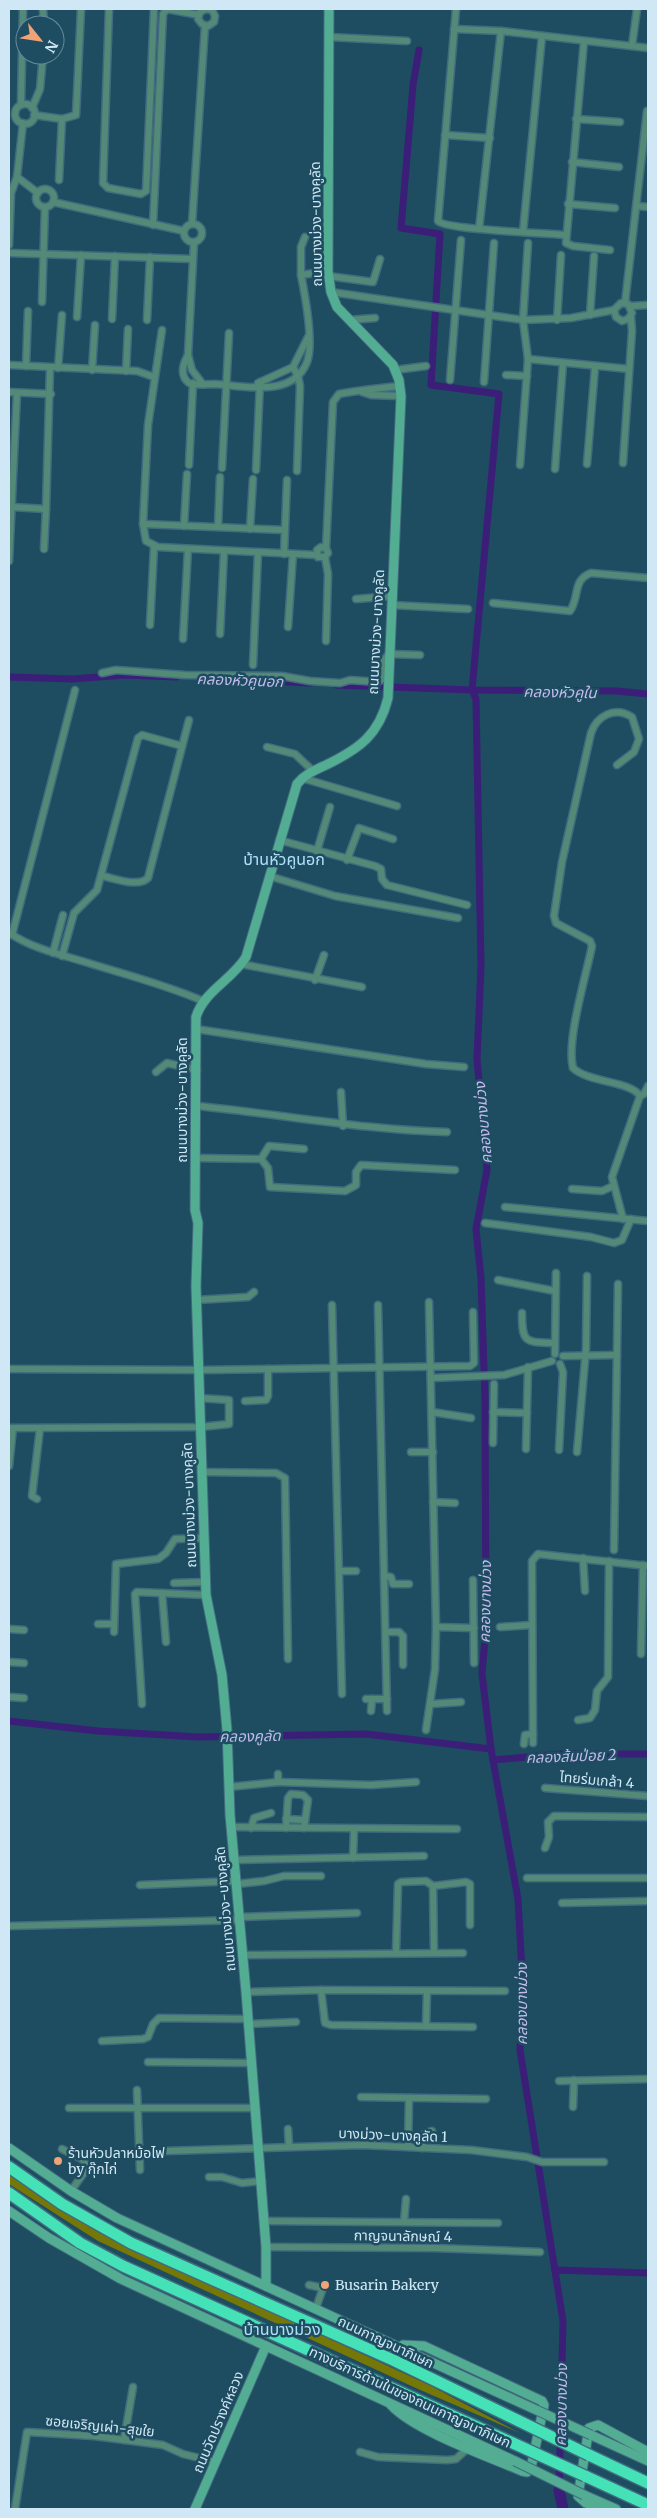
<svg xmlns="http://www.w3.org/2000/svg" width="657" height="2518" viewBox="0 0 657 2518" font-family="Merriweather,'Noto Sans Thai',serif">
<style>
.green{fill:#757706}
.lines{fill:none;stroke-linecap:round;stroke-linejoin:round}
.canal{stroke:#3b1e78;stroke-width:7}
.river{stroke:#3b1e78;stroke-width:11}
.street-casing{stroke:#426b7f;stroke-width:9}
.secondary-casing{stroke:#426b7f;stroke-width:11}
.highway-casing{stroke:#426b7f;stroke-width:14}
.street{stroke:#538977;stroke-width:6}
.secondary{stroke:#53ad92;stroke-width:9}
.highway{stroke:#45e2b8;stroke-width:11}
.secondary-bridge-casing{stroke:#426b7f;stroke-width:11;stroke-linecap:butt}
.highway-bridge-casing{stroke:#426b7f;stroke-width:14;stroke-linecap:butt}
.secondary-bridge{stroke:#53ad92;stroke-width:9}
.highway-bridge{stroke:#45e2b8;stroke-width:11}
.poi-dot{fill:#efa376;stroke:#1e4c61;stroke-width:2}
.labels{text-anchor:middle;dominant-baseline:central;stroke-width:5;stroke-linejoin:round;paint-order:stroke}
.street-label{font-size:14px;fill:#d0e8f5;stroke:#1e4c61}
.poi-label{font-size:14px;fill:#d0e8f5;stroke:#1e4c61;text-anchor:start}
.water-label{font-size:15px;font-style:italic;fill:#c2bbec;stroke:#1e4c61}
.quarter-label{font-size:16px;fill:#afe0f9;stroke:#1e4c61}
</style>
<rect width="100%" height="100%" fill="#1e4c61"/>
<!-- green -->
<polygon class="green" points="9,2174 98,2232 429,2385 520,2433 418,2389 98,2241 9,2184"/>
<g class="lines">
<!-- canal -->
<g class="canal">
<polyline points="419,50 413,85 401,228 440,234 431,385 499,394 472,690"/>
<polyline points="9,677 72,679 125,675 176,677"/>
<polyline points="204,678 310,683"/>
<polyline points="336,685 472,690 617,691 648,694"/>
<polyline points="472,690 476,699 481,966 477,1059 487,1170 476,1229 481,1278 485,1400 486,1627 482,1674 491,1749 518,1899 523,1991 520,2050 563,2321 559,2490"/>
<polyline points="9,1721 98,1731 198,1737 366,1734 491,1749"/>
<polyline points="493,1760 561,1754 648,1754"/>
<polyline points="555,2270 648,2273"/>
</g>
<!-- river -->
<polyline class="river" points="559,2490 563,2509"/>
<defs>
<g id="street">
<polyline points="43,9 44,25"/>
<polyline points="109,9 103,183 108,188 141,194 146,191 154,9"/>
<polyline points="206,9 200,12 198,19 202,24 208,26 214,22 215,16 212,10 206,9"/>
<path d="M456,9L438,221C446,230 547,233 565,235"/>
<polyline points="454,29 501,31 648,48"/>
<polyline points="329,37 407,41"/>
<polyline points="584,41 566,243 573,246 610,250"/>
<polyline points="632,46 637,9"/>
<circle cx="25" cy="114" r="10"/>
<polyline points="21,105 23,9"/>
<polyline points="32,108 40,89 43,55"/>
<polyline points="34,115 62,119 76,115 81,9"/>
<polyline points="576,119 620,122"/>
<polyline points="23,123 17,177 38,193"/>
<polyline points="445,135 490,138"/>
<polyline points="572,162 619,167"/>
<polyline points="59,180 62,119"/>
<circle cx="45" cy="198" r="9"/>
<polyline points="53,202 184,231"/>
<polyline points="568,204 615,208"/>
<polyline points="637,206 648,207"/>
<circle cx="193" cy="233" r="9"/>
<polyline points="192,224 205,26"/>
<polyline points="153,225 163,14 167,9 199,15"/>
<polyline points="479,229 501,31"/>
<polyline points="523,232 542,36"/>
<polyline points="194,242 188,355 192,370 202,383"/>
<polyline points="9,245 11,193 17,177"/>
<polyline points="9,253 193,259"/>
<polyline points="301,275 301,247 305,237"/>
<polyline points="328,276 373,282 380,259"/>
<polyline points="331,292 523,320 571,318 614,310 621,303 628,304 632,313 628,319 622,321 616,317 614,310"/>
<polyline points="42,302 45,207"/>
<polyline points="625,303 647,111"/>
<polyline points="631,306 648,305"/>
<polyline points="590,315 594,256"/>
<polyline points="77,317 81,255"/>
<polyline points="112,319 115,256"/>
<polyline points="147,320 150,257"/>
<polyline points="349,320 375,318"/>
<polyline points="557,320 561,255"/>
<polyline points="162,330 148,425 143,524 146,541 158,547 317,555"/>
<path d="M188,355C183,364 179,375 189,383C194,386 208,384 215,384C245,386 293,398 307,362C314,344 305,295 301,275L328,271"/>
<polyline points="528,359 629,369"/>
<polyline points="9,365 137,371 154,377"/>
<polyline points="26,366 28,311"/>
<polyline points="293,367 298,376 300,386 297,471"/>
<polyline points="58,368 62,315"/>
<polyline points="92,370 95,325"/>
<polyline points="395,370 426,366"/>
<polyline points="126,371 128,329"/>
<polyline points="506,375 527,376"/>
<polyline points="450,380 461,240"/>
<polyline points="484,382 494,243"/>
<polyline points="258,383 293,367 308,337"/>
<polyline points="9,392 51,394"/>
<polyline points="362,392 371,395 401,396"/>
<polyline points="623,463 632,331 631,317"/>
<polyline points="587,464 595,367"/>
<polyline points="189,465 193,383"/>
<polyline points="520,465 528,359 523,320 528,243"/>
<polyline points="222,468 229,333"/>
<polyline points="555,469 563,363"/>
<polyline points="256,470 260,382"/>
<polyline points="12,507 46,509 50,368"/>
<polyline points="143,524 285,530"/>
<polyline points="184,526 187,474"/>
<polyline points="218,527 220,477"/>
<polyline points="250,529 253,479"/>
<path d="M326,548L321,547L317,550L318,557H325L328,553L326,548L333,402L339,394C359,390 379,388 400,386"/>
<polyline points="44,549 46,509"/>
<polyline points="284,554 287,480"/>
<polyline points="325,557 328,574 326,641"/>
<polyline points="9,561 17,393"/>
<polyline points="356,599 392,596"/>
<path d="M493,603L570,611C580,597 572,580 591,573L648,578"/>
<polyline points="391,605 468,609"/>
<polyline points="150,625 154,547"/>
<polyline points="288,627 293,554"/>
<polyline points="220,634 224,551"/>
<polyline points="183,639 188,549"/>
<polyline points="253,665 258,553"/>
<polyline points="102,673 116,670 185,675 282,676 310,681 340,683 350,680 378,682 383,679 384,660 389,654 420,655"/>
<polyline points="267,747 295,754 313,771"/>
<path d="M617,765L634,752L639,739L632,717C614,706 597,716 591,733L562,862L554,916L556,923L590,941L592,946C586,976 566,1041 573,1068C589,1083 631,1081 640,1096L612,1177L623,1219"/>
<polyline points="302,778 397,806"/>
<polyline points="279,840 375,866 381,869 382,879 387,885 467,905"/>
<polyline points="317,851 330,807"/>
<polyline points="347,860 359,828 393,839"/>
<path d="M102,876C114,878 138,888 148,878L189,720"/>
<polyline points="269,876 335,896 458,918"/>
<path d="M11,934C32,948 58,954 82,961C123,974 164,984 203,1001"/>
<polyline points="12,935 75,690"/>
<polyline points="53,953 63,915"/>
<polyline points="62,956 74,913 97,890 138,738 142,735 182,746"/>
<polyline points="241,964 362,987"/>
<polyline points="315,980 324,955"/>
<polyline points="196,1029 426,1064 464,1067"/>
<polyline points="156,1072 167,1063 197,1070"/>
<polyline points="341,1092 343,1126"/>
<polyline points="640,1096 644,1094 648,1086"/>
<path d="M197,1106C281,1114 363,1130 447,1132"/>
<polyline points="197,1158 261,1159 268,1168 270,1187 345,1191 356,1185 356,1172 361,1165 455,1170"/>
<polyline points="261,1159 269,1146 304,1149"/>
<polyline points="572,1189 602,1191 613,1186"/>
<polyline points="505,1207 648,1221"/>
<polyline points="485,1223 591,1237 614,1243 622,1240 631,1219"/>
<polyline points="498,1280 555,1291"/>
<polyline points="196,1300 248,1297 254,1292"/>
<polyline points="332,1305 342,1694"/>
<polyline points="378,1305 387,1711"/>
<path d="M522,1313C522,1343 525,1342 554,1343"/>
<polyline points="555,1354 556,1273"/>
<polyline points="563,1356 617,1355"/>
<polyline points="9,1369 199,1370 470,1366 474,1363 473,1312"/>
<polyline points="431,1378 504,1375 552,1361"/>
<polyline points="245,1401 266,1400 268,1396 268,1369"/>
<polyline points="432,1412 471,1418"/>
<polyline points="493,1412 527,1413"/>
<polyline points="9,1428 201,1427 229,1424 229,1400 199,1398"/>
<polyline points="493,1443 494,1384"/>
<polyline points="526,1449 528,1367"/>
<polyline points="559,1450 563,1372 560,1364"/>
<polyline points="411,1452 433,1452"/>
<polyline points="577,1452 586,1349 587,1276"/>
<polyline points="9,1466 13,1428"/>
<polyline points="201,1472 276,1473 285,1478 288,1659"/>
<polyline points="37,1499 32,1496 40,1428"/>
<polyline points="433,1502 455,1503"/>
<polyline points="614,1550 618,1284"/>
<polyline points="583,1558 585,1591"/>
<polyline points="339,1571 356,1571"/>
<polyline points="384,1576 391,1577 393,1584 409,1584"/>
<polyline points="473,1580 474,1663"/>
<polyline points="174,1583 206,1582"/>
<polyline points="162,1593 166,1642"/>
<polyline points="98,1624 114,1624"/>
<polyline points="436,1627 474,1628"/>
<polyline points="500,1627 532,1625"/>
<polyline points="9,1629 24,1630"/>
<polyline points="114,1632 116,1564 158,1559 166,1553 175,1539 205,1538"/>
<polyline points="386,1632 399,1632 403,1636 403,1665"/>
<polyline points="641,1654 643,1565"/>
<polyline points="9,1662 24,1663"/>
<polyline points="9,1697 24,1698"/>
<polyline points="366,1699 387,1699"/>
<polyline points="142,1704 135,1594 137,1592 206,1595"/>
<polyline points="431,1704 461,1702"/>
<polyline points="371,1711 372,1699"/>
<polyline points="578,1720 590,1718 595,1710 597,1691 608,1677 609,1561"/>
<polyline points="426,1730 435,1669 436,1627 429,1302"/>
<polyline points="533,1743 532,1561 538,1554 648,1566"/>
<polyline points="524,1744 525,1735 533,1734"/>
<polyline points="278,1782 371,1785 416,1782"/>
<polyline points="229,1787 278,1782 278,1774"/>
<polyline points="545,1788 648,1796"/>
<polyline points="286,1819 305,1820"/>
<polyline points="232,1827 457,1829"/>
<polyline points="251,1828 254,1818 271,1813"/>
<polyline points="286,1828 288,1798 291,1794 303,1795 308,1800 304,1828"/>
<polyline points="545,1848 549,1837 548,1822 554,1816 648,1817"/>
<polyline points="353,1858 354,1829"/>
<polyline points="235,1860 424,1856"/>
<polyline points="527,1878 648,1878"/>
<polyline points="237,1884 264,1881 284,1876 321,1876"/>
<polyline points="140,1885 237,1881"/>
<polyline points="562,1903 648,1901"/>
<polyline points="239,1917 357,1913"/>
<polyline points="9,1926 239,1920"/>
<polyline points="434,1952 433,1886 466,1882 470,1884 470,1925"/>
<polyline points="396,1953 398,1884 401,1882 426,1881 433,1886"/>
<polyline points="243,1955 463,1953"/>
<polyline points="321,1990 325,2023 331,2025 473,2027"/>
<polyline points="246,1992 321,1990 505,1991"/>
<polyline points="249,2024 296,2022"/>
<polyline points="426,2026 427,1991"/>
<polyline points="102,2041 143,2039 148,2037 153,2024 159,2018 248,2019"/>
<polyline points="148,2062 251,2063"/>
<polyline points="559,2081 648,2079"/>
<polyline points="137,2090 140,2170"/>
<polyline points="361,2097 486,2099"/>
<polyline points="573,2107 574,2080"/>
<polyline points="69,2108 255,2108"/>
<polyline points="288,2129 289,2147"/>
<polyline points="408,2147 409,2098"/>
<polyline points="422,2148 425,2133 432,2131"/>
<polyline points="62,2149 82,2159 88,2167 71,2191"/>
<polyline points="165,2151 363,2145 471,2150 527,2157 542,2162 604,2162"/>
<polyline points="209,2177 222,2177 242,2183 262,2181"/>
<polyline points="264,2221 498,2223"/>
<polyline points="404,2222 406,2199"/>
<polyline points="266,2247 435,2248 540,2252"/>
<polyline points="309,2285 323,2288 316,2308"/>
<polyline points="124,2440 133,2387"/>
<polyline points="360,2452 378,2457 447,2460 456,2459 468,2448"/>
<polyline points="15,2509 27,2432 94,2436 163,2445 183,2454 216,2462"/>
</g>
<g id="secondary">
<polyline points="9,2148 71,2191 117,2218 521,2403"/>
<polyline points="9,2211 49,2238 121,2279 515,2461"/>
<path d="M266,2286V2247L246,1992L230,1815L227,1730L222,1675L206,1595L196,1286L198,1223L195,1210L196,1017C204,991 232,980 246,957L297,784C305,774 315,770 326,765C359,749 379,735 388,698L401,396L399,380L393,365L337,307L331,292L328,271L329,9"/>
<path d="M391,2405C415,2431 487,2456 522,2471L527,2472L531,2468L544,2405L542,2401L424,2346L403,2345"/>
<polyline points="591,2435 648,2461"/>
<polyline points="584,2495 616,2509"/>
<polyline points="195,2509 266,2346"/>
<polyline points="599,2509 586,2503 578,2496 589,2428 598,2425 648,2452"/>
</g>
<g id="highway">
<polyline points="9,2167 62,2204 131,2243 393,2360 519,2421"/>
<polyline points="9,2193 80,2243 123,2266 515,2444"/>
<polyline points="589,2455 648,2483"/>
<polyline points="585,2476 648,2505"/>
</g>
</defs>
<!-- street casing -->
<use href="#street" class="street-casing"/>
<!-- secondary casing -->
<use href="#secondary" class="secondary-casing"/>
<!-- highway casing -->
<use href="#highway" class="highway-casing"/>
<!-- street -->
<use href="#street" class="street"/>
<!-- secondary -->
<use href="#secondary" class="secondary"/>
<!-- highway -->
<use href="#highway" class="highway"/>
<defs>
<g id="secondary-bridge">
<polyline points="521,2403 591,2435"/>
<polyline points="515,2461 584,2495"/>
</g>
<g id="highway-bridge">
<polyline points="519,2421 589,2455"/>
<polyline points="515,2444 585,2476"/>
</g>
</defs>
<!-- secondary-bridge casing -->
<use href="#secondary-bridge" class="secondary-bridge-casing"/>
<!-- highway-bridge casing -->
<use href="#highway-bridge" class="highway-bridge-casing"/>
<!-- secondary-bridge -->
<use href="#secondary-bridge" class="secondary-bridge"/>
<!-- highway-bridge -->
<use href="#highway-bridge" class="highway-bridge"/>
</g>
<!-- markers -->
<g class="poi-dot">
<circle cx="58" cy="2161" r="5"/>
<circle cx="325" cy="2285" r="5"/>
</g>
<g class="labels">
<!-- street labels -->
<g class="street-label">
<text transform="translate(316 224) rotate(-91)">ถนนบางม่วง-บางคูลัด</text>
<text transform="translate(376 632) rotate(-87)">ถนนบางม่วง-บางคูลัด</text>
<text transform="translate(182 1100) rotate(-90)">ถนนบางม่วง-บางคูลัด</text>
<text transform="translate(189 1505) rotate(-92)">ถนนบางม่วง-บางคูลัด</text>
<text transform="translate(597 1780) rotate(5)">ไทยร่มเกล้า 4</text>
<text transform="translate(225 1909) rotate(-95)">ถนนบางม่วง-บางคูลัด</text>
<text transform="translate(393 2135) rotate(2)">บางม่วง-บางคูลัด 1</text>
<text transform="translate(403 2236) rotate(1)">กาญจนาลักษณ์ 4</text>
<text transform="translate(386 2342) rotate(25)">ถนนกาญจนาภิเษก</text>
<text transform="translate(410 2397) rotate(25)">ทางบริการด้านในของถนนกาญจนาภิเษก</text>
<text transform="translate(218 2422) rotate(-67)">ถนนวัดปรางค์หลวง</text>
<text transform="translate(100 2426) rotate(6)">ซอยเจริญเผ่า-สุขใย</text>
</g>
<!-- poi labels -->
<g class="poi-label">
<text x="68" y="2153">ร้านหัวปลาหม้อไฟ<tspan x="68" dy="16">by กุ๊กไก่</tspan></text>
<text x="335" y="2285">Busarin Bakery</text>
</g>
<!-- water labels -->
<g class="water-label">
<text transform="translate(240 680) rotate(2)">คลองหัวคูนอก</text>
<text transform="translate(560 692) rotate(1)">คลองหัวคูใน</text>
<text transform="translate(483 1123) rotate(-95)">คลองบางม่วง</text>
<text transform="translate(485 1602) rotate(-89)">คลองบางม่วง</text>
<text transform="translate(250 1736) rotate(-1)">คลองคูลัด</text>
<text transform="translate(571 1756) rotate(-2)">คลองส้มป่อย 2</text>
<text transform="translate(521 2004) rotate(-90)">คลองบางม่วง</text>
<text transform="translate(561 2405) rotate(-89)">คลองบางม่วง</text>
</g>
<!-- quarter labels -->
<g class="quarter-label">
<text x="284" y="859">บ้านหัวคูนอก</text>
<text x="282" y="2329">บ้านบางม่วง</text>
</g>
</g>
<!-- border -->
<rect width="657" height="2518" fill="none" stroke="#d0e8f5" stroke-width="20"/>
<!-- north arrow -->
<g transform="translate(40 40) rotate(120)"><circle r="24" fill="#1e4c61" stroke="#658a9c"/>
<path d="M0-4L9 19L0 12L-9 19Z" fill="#efa376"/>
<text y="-8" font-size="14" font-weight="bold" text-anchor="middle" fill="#d0e8f5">N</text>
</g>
</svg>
